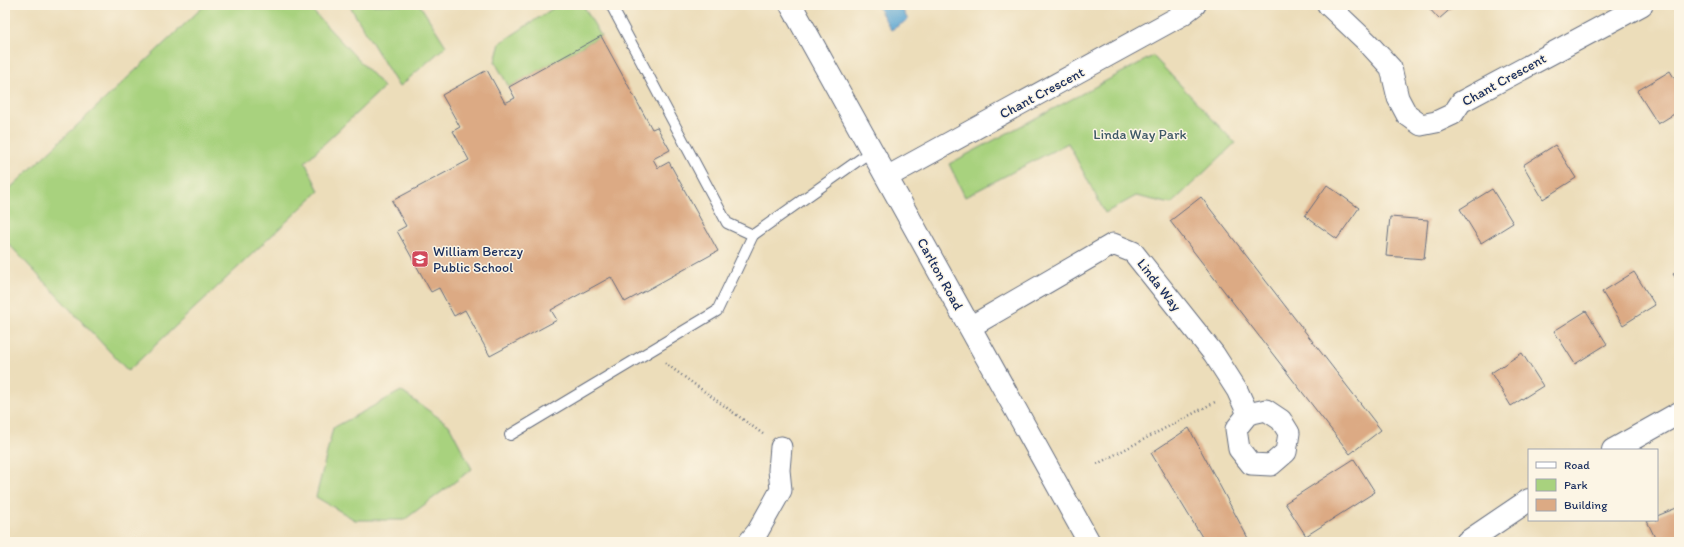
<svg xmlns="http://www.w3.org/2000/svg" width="1684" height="547" viewBox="0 0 1684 547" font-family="Itim,sans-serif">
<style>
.green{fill:#a8d27e;stroke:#62806e}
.water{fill:#5aa5d2;stroke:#3a6a98}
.building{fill:#dcaa84}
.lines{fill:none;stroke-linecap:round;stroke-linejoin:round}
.service-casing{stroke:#646c7e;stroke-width:12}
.minor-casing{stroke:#646c7e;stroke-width:23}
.secondary-casing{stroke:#646c7e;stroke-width:24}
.path{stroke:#646c7e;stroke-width:2.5;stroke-dasharray:1 3;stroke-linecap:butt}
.service{stroke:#fff;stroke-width:10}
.minor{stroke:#fff;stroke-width:21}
.secondary{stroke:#fff;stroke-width:22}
.labels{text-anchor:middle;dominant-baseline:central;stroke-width:3;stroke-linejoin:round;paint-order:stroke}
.street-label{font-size:14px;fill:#1b2f5e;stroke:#fcf5e5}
.park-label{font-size:14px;fill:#3e5866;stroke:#fcf5e5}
.poi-label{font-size:14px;fill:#1b2f5e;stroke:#fcf5e5;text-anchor:start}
</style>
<rect width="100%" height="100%" fill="#fcf5e5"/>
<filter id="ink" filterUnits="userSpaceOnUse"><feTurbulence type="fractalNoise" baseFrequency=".025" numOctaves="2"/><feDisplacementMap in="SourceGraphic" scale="8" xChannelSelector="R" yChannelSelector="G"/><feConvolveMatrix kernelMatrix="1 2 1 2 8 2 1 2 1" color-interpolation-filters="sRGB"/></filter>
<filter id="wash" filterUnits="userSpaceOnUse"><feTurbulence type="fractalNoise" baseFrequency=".012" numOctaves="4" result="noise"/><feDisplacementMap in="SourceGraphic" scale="16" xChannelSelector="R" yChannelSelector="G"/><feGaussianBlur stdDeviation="0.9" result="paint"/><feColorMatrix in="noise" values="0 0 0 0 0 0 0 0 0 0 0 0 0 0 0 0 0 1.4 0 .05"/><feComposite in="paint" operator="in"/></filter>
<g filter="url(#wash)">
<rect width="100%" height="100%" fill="#ecddba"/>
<!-- green -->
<g class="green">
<polygon points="205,5 307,5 384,87 305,162 319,191 128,371 5,240 5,193"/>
<polygon points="349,5 420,5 446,46 399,87"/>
<polygon points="558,5 583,5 601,36 509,87 495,62 500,43"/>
<polygon points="1153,56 1235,143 1171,204 1136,196 1105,213 1068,143 965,197 949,164"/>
<polygon points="401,391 449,425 472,469 404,520 355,520 316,497 333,428"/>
</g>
<!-- water -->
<polygon class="water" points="877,5 900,5 908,20 891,30"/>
<g id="blocks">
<!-- building -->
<g class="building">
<polygon points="1426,5 1455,5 1439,19"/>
<polygon points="601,36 652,129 657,127 670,150 653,159 658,168 669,162 718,251 625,302 611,277 551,310 557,320 490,356 465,310 454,316 439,288 431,292 397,231 406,226 392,201 469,160 453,131 460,127 442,95 487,70 505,103 515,98 509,87"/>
<polygon points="1670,71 1679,86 1679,111 1658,124 1637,91"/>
<polygon points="1555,145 1576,178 1543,199 1523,165"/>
<polygon points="1327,185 1359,208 1337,239 1305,216"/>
<polygon points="1492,189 1513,223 1481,243 1460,209"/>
<polygon points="1201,197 1381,430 1350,454 1170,221"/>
<polygon points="1390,217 1428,220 1424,259 1386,256"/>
<polygon points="1679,270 1679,283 1673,274"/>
<polygon points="1634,272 1655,305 1623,325 1602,292"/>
<polygon points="1586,311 1607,344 1575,364 1554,331"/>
<polygon points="1522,353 1543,386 1511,406 1491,373"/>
<polygon points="1189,428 1250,542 1205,542 1151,453"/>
<polygon points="1354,459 1375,492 1306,536 1285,503"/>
<polygon points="1679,507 1679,542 1657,542 1647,521 1657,520 1657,516"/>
</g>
</g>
</g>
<g filter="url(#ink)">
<use href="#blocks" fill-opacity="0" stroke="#646c7e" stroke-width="1"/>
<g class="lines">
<defs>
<g id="service">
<polyline points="611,5 727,223 753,235 873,150"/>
<polyline points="510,435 717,311 753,235"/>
</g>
<g id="minor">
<polyline points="1328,5 1367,42 1391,68 1398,98 1407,115 1421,125 1436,122 1453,114 1461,102 1642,5"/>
<polyline points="887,177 1182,15 1195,5"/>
<polyline points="970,327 1113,244 1133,252 1214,354 1237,390 1248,414 1236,429 1239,449 1251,464 1271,465 1286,452 1289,433 1281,420 1266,410 1248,414"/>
<polyline points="749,542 758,531 781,490 779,470 781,447"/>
</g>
<g id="secondary">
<polyline points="791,5 1089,542"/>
<polyline points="1613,450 1679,413"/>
<polyline points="1467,542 1529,500"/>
</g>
</defs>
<!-- service casing -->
<use href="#service" class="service-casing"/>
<!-- minor casing -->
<use href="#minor" class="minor-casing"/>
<!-- secondary casing -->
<use href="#secondary" class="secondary-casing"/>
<!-- path -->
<g class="path">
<polyline points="665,363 763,434"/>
<polyline points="1097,464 1217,401"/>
</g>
<!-- service -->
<use href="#service" class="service"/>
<!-- minor -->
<use href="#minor" class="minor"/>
<!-- secondary -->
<use href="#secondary" class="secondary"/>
</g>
</g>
<!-- icons -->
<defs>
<symbol id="school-square" viewBox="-11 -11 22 22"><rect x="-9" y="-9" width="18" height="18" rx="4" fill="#d1495b" stroke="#fcf5e5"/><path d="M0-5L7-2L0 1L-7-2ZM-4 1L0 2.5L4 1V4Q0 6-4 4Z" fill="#fff"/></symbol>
</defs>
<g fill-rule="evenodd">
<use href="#school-square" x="410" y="249" width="20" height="20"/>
</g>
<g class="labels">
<!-- street labels -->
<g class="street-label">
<text transform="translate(1504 80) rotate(-29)">Chant Crescent</text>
<text transform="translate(1042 93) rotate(-28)">Chant Crescent</text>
<text transform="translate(940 274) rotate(61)">Carlton Road</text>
<text transform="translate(1159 285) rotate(52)">Linda Way</text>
</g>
<!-- park labels -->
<g class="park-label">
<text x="1140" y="134">Linda Way Park</text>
</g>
<!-- poi labels -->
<g class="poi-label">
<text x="433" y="251">William Berczy<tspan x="433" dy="16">Public School</tspan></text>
</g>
</g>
<!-- margin -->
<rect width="1684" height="547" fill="none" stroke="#fcf5e5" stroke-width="20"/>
<!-- legend -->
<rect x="1528" y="449" width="130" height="72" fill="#fcf5e5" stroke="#a2a6af"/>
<rect x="1536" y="462" width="20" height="6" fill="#ffffff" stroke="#a2a6af"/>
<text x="1564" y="469" font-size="12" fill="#1b2f5e">Road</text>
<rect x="1536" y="479" width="20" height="12" fill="#a8d27e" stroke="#a2a6af"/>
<text x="1564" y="489" font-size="12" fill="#1b2f5e">Park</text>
<rect x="1536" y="499" width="20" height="12" fill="#dcaa84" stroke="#a2a6af"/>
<text x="1564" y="509" font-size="12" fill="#1b2f5e">Building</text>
</svg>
